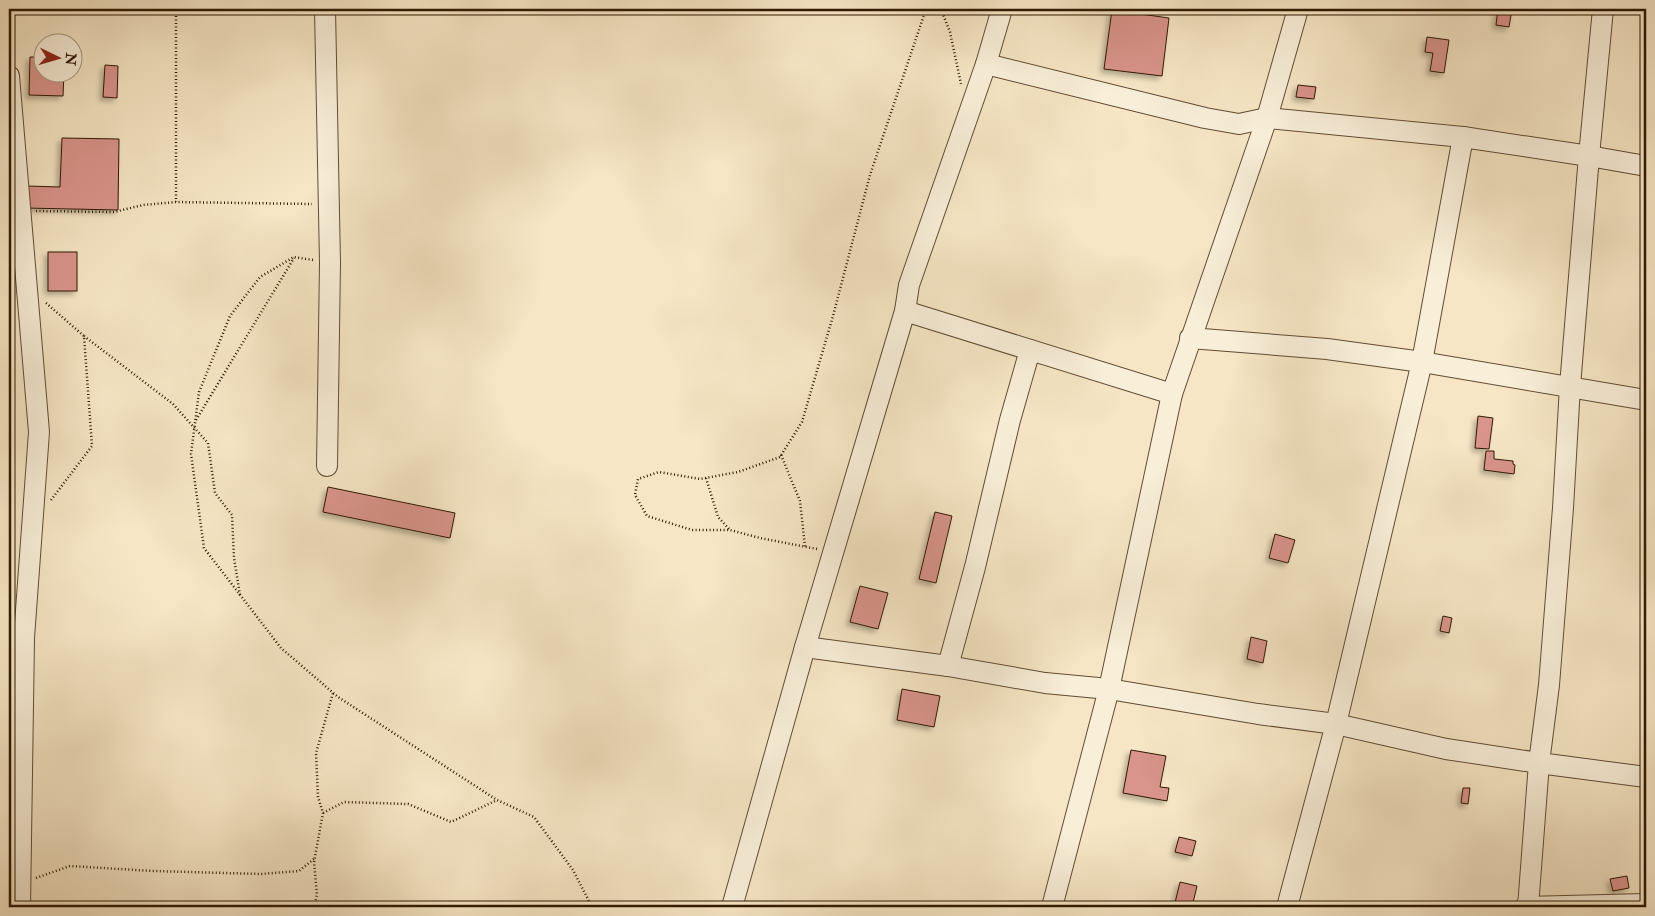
<svg xmlns="http://www.w3.org/2000/svg" width="1655" height="916" viewBox="0 0 1655 916" font-family="'IM FELL Double Pica',serif">
<style>
.building{fill:#d9948b;stroke:#2f1903;filter:url(#shadow)}
.lines{fill:none;stroke-linecap:round;stroke-linejoin:round}
.minor-casing{stroke:#614c34;stroke-width:22}
.path{stroke:#2f1903;stroke-width:2.5;stroke-dasharray:1 2.5;stroke-linecap:butt}
.minor{stroke:#f9efd9;stroke-width:20}
</style>
<defs>
<filter id="shadow"><feDropShadow dx="-3.5" dy="3.5" stdDeviation="2.5" flood-color="#0004"/></filter>
</defs>
<rect width="100%" height="100%" fill="#f6e6c5"/>
<filter id="stains"><feTurbulence type="fractalNoise" baseFrequency=".004" numOctaves="4"/><feColorMatrix values="0 0 0 0 .2 0 0 0 0 .09 0 0 0 0 .02 0 0 0 .5 -.17"/></filter>
<radialGradient id="worn" r=".72"><stop offset=".6" stop-color="#630" stop-opacity="0"/><stop offset="1" stop-color="#630" stop-opacity=".3"/></radialGradient>
<!-- building -->
<g class="building">
<polygon points="1498,9 1512,9 1509,27 1496,25"/>
<polygon points="1112,10 1169,18 1162,76 1104,69"/>
<polygon points="1427,37 1449,40 1444,73 1430,71 1433,53 1425,52"/>
<polygon points="30,57 42,57 42,72 64,72 63,96 29,95"/>
<polygon points="105,65 118,66 117,98 103,97"/>
<polygon points="1298,85 1316,87 1314,99 1296,97"/>
<polygon points="62,138 119,139 118,210 25,208 26,186 60,187"/>
<rect x="48" y="252" width="29" height="39"/>
<polygon points="1478,416 1493,418 1489,449 1475,448"/>
<polygon points="1486,451 1494,451 1494,459 1513,461 1513,464 1515,465 1514,474 1484,470"/>
<polygon points="328,487 455,513 450,538 323,512"/>
<polygon points="935,512 952,516 936,583 919,579"/>
<polygon points="1275,534 1295,540 1288,563 1269,558"/>
<polygon points="860,586 888,593 878,629 850,622"/>
<polygon points="1443,616 1452,618 1449,633 1440,631"/>
<polygon points="1251,637 1267,641 1263,663 1247,659"/>
<polygon points="902,689 940,696 934,727 897,720"/>
<polygon points="1131,750 1166,756 1160,787 1169,788 1167,801 1123,793"/>
<polygon points="1463,788 1470,788 1468,804 1461,803"/>
<polygon points="1179,837 1196,841 1192,856 1175,852"/>
<polygon points="1627,876 1629,888 1613,891 1610,879"/>
<polygon points="1180,882 1197,886 1192,907 1174,907"/>
</g>
<g class="lines">
<defs>
<g id="minor">
<polyline points="325,9 330,263 327,466"/>
<polyline points="986,64 1205,118 1239,124 1267,118 1463,137"/>
<polyline points="9,76 39,432 24,638 20,907"/>
<polyline points="905,311 1172,394"/>
<polyline points="1190,338 1327,349 1422,362 1646,400"/>
<polyline points="805,647 948,666 1045,683 1109,689 1258,714 1336,724 1446,749 1539,763 1646,777"/>
<polyline points="948,666 975,567 1010,420 1030,350"/>
<polyline points="732,907 805,647 905,311 909,285 986,64 1002,9"/>
<polyline points="1052,907 1109,689 1172,394 1267,118 1298,9"/>
<polyline points="1287,907 1336,724 1422,362 1463,137 1589,156 1603,9"/>
<polyline points="1525,907 1646,904"/>
<polyline points="1528,907 1539,763 1549,685 1563,508 1570,386 1589,156 1646,166"/>
</g>
</defs>
<!-- minor casing -->
<use href="#minor" class="minor-casing"/>
<!-- path -->
<g class="path">
<polyline points="176,9 176,202"/>
<polyline points="941,9 950,32 961,84"/>
<polyline points="36,211 114,212 143,205 176,202 312,204"/>
<polyline points="313,260 294,257 260,277 230,316 199,392 191,454 204,548 281,648 338,697 497,800 534,817 573,870 592,907"/>
<polyline points="46,303 84,336 92,446 51,500"/>
<polyline points="84,336 173,404 208,443 215,493 232,515 234,558 240,595"/>
<polyline points="196,420 294,258"/>
<polyline points="781,455 800,501 805,547"/>
<polyline points="706,478 718,517 730,530"/>
<polyline points="817,549 760,538 730,530 692,530 647,516 635,495 638,479 659,472 700,479 738,472 780,457 802,422 833,316 870,175 926,9"/>
<polyline points="323,813 344,802 408,804 451,822 497,800"/>
<polyline points="36,878 70,866 153,871 261,874 299,871 315,858"/>
<polyline points="314,907 317,895 314,862 323,813 318,797 316,753 333,693"/>
</g>
<!-- minor -->
<use href="#minor" class="minor"/>
</g>
<!-- margin -->
<rect width="1655" height="916" fill="none" stroke="#f6e6c5" stroke-width="30"/>
<rect x="10" y="10" width="1635" height="896" fill="none" stroke="#2f1903" stroke-width="2.5"/>
<rect x="15" y="15" width="1625" height="886" fill="none" stroke="#2f1903"/>
<!-- north arrow -->
<g transform="translate(58 58) rotate(95)"><circle r="24" fill="#f9efd9" stroke="#a89983"/>
<path d="M0-4L9 19L0 12L-9 19Z" fill="#8f2418"/>
<text y="-8" font-size="14" font-weight="bold" text-anchor="middle" fill="#2f1903">N</text>
</g>
<rect width="100%" height="100%" filter="url(#stains)"/>
<rect width="100%" height="100%" fill="url(#worn)"/>
</svg>
